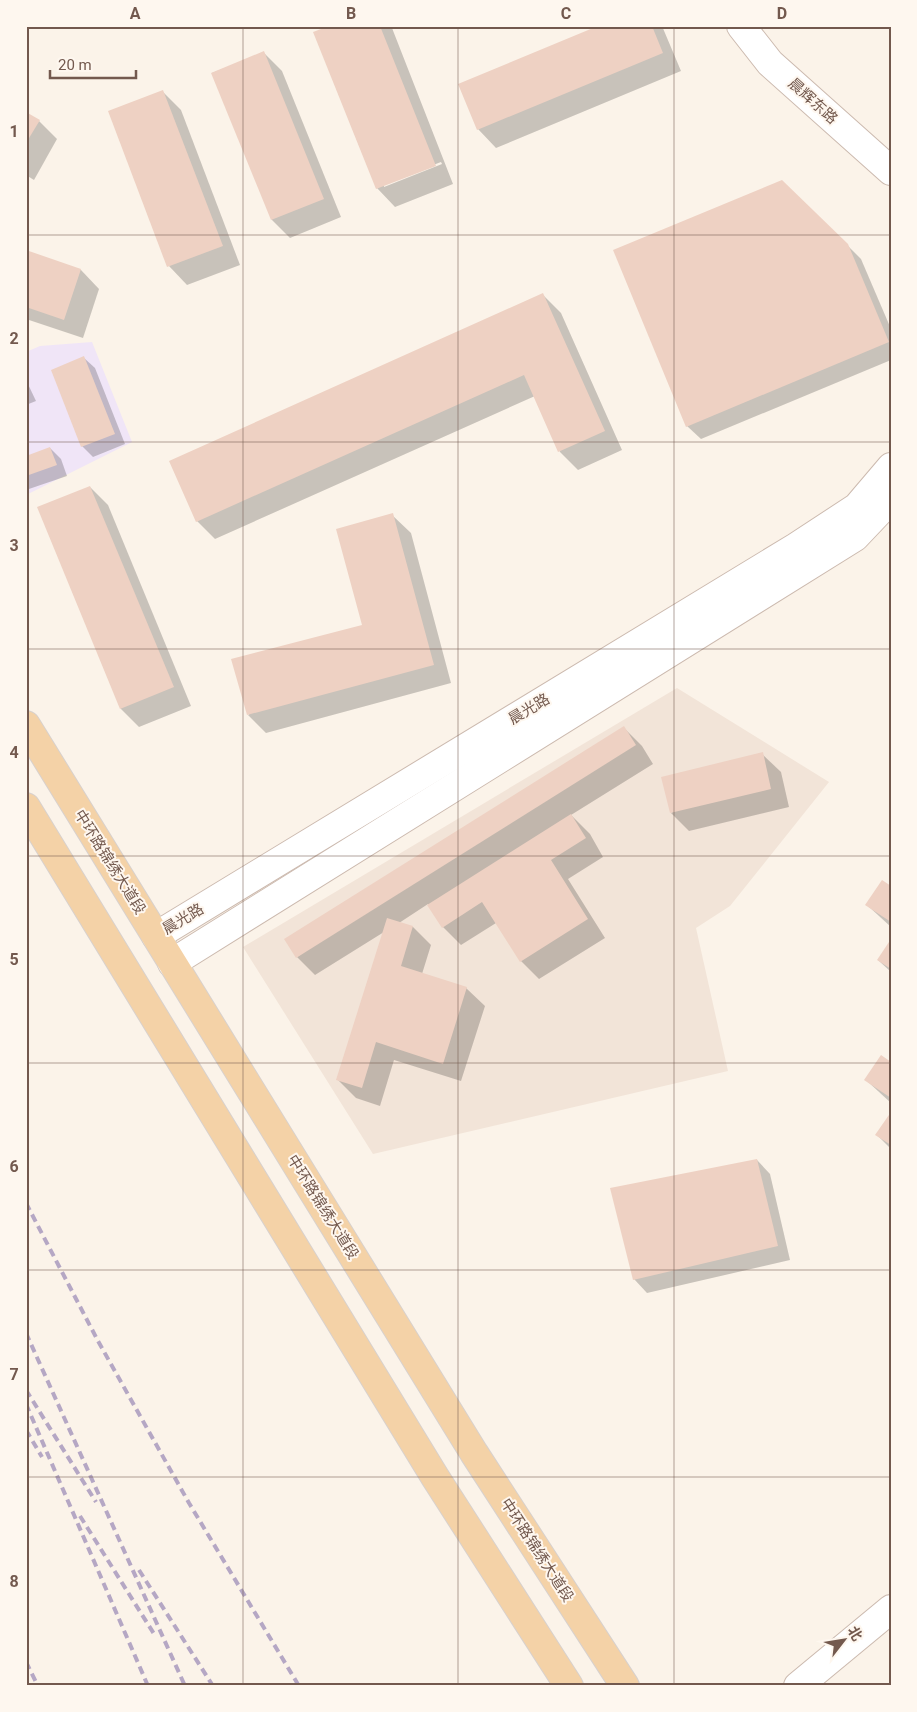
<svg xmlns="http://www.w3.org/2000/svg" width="917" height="1712" viewBox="0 0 917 1712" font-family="Roboto,'Noto Sans SC',sans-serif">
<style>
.residential{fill:#f2e4d8}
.education{fill:#f0e5f7}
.shadow{fill:#0003;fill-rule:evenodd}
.building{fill:#eed1c3}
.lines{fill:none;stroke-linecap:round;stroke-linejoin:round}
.minor-casing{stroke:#ccbaaf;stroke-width:30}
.tertiary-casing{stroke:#ccbaaf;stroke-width:30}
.primary-casing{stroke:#d8d1cd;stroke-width:30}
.minor{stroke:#fff;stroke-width:28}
.tertiary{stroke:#fff;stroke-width:28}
.primary{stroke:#f4d2a7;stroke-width:28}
.rail{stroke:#b5a7c4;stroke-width:4;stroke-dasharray:8 5;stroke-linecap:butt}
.grid{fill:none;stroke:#73594e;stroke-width:1;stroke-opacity:0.55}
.labels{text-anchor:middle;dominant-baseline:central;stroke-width:4;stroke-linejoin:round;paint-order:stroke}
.street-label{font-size:15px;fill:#73594e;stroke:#fef7ef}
.neatline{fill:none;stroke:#73594e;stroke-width:2}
.grid-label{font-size:16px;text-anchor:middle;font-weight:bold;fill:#73594e}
</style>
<rect width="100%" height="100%" fill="#fbf3e9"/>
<!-- residential -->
<polygon class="residential" points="677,688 829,782 730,906 696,928 728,1071 373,1154 243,947"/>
<!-- education -->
<polygon class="education" points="92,342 132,442 26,495 26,352 40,346"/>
<!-- shadow -->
<g class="shadow">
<path d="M332,26H389L392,28L453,184L395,207L377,188ZM441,162L442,164L384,187V184Z"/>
<polygon points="593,26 662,26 681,71 496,148 478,129 594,29"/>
<polygon points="264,53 282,71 341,217 290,238 272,220 212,73"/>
<polygon points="163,92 181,110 240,265 187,285 169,266"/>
<polygon points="26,114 39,121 57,139 34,180 26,175"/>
<polygon points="847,245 861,259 891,329 891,360 701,439 687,426"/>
<polygon points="26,252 81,270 99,289 83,338 26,319"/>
<polygon points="542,294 561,313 622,450 578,470 560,452 535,396 215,539 197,521"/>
<polygon points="84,358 95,368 125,444 93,457 82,446"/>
<polygon points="26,380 36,401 26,405"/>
<polygon points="50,448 61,459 67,476 26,490 26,457"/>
<polygon points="90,487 108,505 191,706 139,727 121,709"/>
<polygon points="392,515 411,533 451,683 266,733 248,715 363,625"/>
<polygon points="624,728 642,746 653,764 571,815 590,834 603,857 568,879 605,938 539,979 521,961 496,923 461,945 443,927 428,904 399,923 413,927 431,945 422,974 466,988 485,1006 461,1081 394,1060 380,1106 356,1098 338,1080 384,932 315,975 297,957"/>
<polygon points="762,754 781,772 789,807 689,831 671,813"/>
<polygon points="891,888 891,927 867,905"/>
<polygon points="891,941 891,972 878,960"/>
<polygon points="891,1064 891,1103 866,1080"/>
<polygon points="891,1114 891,1149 877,1135"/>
<polygon points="757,1160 770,1174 790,1260 647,1293 634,1279"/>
</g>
<!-- building -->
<g class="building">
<polygon points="329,26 380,26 436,166 376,189 313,32"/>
<polygon points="592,26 652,26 663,53 477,130 458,84 593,28"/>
<polygon points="264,51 324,199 271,220 211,73"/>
<polygon points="163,90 223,246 167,267 108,111"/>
<polygon points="26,112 40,120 26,143"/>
<polygon points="782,180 848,244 889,342 686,427 613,250"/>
<polygon points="26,250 81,269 64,320 26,307"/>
<polygon points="543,293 605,431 558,452 524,375 196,522 169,461"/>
<polygon points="84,356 115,434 81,447 51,370"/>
<polygon points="50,447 57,465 26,476 26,456"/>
<polygon points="90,486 174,687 120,709 37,507"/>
<polygon points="393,513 434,665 247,715 231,659 362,625 336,529"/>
<polygon points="624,726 636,745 296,958 284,939"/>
<polygon points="763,752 771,789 670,813 661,777"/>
<polygon points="571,814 586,838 551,860 588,919 520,962 482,902 442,928 427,905"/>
<polygon points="882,880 891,886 891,922 865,905"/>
<polygon points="387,918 413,926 401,966 467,987 443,1064 376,1042 362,1088 336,1080"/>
<polygon points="891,939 891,969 877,960"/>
<polygon points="881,1055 891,1062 891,1098 864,1080"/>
<polygon points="891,1112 891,1145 875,1135"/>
<polygon points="757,1159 778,1246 633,1280 610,1188"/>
</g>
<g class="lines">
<defs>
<g id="minor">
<polyline points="156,936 796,547 857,507 891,467"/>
<polyline points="172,963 855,537 891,499"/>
</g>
<g id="tertiary">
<polyline points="741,26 770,63 891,171"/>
<polyline points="798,1686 891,1609"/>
</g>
<g id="primary">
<polyline points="26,725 474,1453 625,1686"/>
<polyline points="26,807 435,1477 569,1686"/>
</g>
</defs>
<!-- minor casing -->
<use href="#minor" class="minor-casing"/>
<!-- tertiary casing -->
<use href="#tertiary" class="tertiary-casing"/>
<!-- primary casing -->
<use href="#primary" class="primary-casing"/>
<!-- minor -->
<use href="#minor" class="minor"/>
<!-- tertiary -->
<use href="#tertiary" class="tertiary"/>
<!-- primary -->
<use href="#primary" class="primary"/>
<!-- rail -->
<g class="rail">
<polyline points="26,1203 98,1341 189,1503 299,1686"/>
<polyline points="26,1333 185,1686"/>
<polyline points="26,1390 96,1502"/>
<polyline points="26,1404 148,1686"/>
<polyline points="26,1430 42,1457"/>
<polyline points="80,1516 156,1637"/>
<polyline points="139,1570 213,1686"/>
<polyline points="26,1662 38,1686"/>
</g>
</g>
<!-- grid -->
<path class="grid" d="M243,26V1686M458,26V1686M674,26V1686M26,235H891M26,442H891M26,649H891M26,856H891M26,1063H891M26,1270H891M26,1477H891"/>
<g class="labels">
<!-- street labels -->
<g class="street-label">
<text transform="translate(813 101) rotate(42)">晨辉东路</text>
<text transform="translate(529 709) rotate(-31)">晨光路</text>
<text transform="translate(110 862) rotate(58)">中环路锦绣大道段</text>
<text transform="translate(183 919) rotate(-31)">晨光路</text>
<text transform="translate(323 1207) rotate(58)">中环路锦绣大道段</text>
<text transform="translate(537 1550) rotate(57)">中环路锦绣大道段</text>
</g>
</g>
<!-- border -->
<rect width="917" height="1712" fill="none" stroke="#fef7ef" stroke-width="55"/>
<!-- north arrow -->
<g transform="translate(844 1640) rotate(59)" stroke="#fef7ef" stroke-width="4" paint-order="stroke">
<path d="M0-4L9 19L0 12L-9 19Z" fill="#73594e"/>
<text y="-8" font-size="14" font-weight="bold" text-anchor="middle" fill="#73594e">北</text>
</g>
<!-- scale -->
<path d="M50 70v8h86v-8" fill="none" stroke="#73594e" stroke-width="2.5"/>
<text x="58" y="70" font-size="15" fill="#73594e" stroke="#fef7ef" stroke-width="4" paint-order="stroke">20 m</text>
<rect x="28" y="28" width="862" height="1656" class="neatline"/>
<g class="grid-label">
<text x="135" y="19">A</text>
<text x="351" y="19">B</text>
<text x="566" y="19">C</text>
<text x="782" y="19">D</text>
<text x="14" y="137">1</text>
<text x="14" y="344">2</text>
<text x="14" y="551">3</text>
<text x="14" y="758">4</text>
<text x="14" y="965">5</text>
<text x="14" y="1172">6</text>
<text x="14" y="1380">7</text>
<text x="14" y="1587">8</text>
</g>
</svg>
